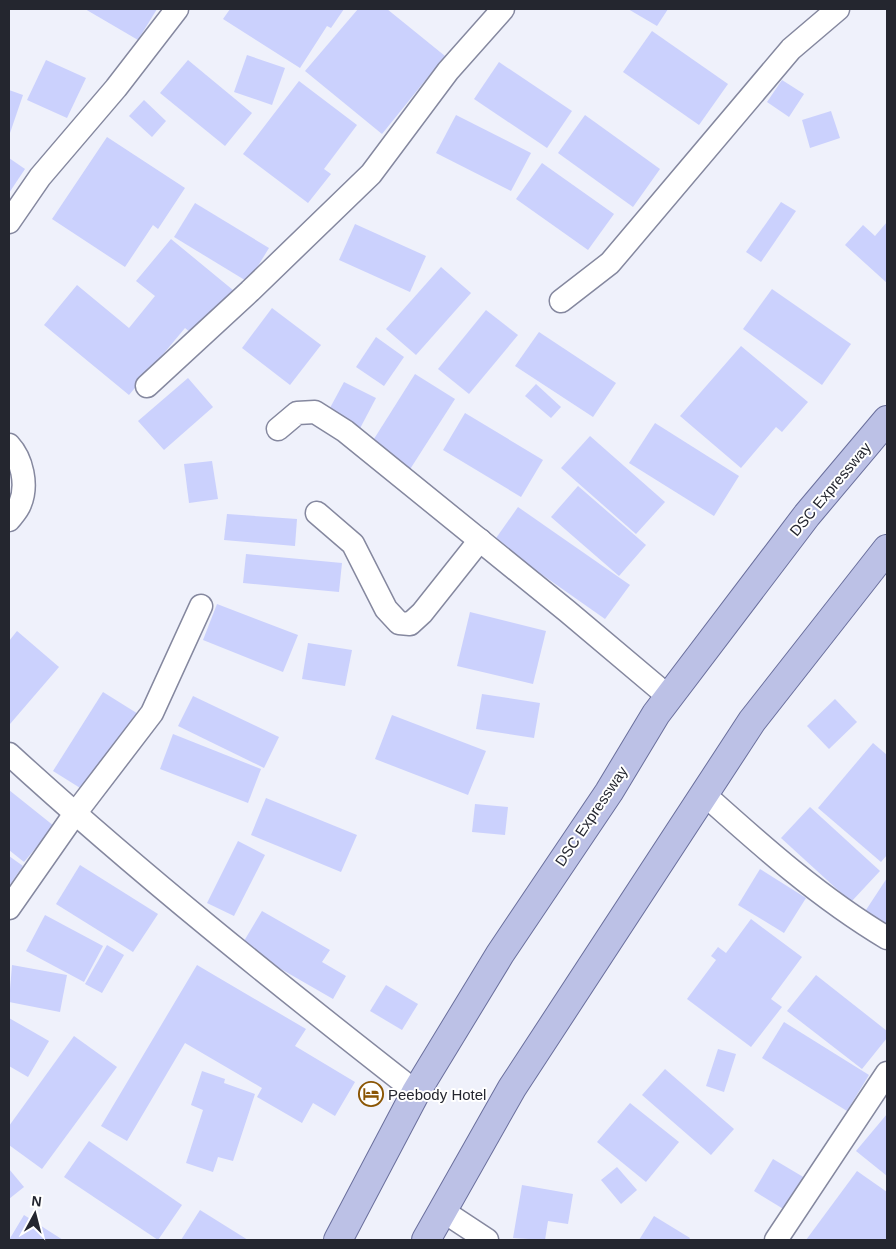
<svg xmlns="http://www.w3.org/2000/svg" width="896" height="1249" viewBox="0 0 896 1249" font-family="Helvetica,sans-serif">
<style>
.building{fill:#cbd1fd}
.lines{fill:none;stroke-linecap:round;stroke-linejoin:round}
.minor-casing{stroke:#85889f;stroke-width:25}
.primary-casing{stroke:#6a6f9c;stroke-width:30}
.minor{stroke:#fff;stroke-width:22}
.primary{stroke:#bcc1e6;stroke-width:28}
.labels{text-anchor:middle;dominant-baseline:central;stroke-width:4;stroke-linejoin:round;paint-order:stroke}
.street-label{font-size:15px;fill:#24262f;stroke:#fff}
.poi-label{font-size:15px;fill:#24262f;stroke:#fff;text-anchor:start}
</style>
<rect width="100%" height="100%" fill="#eff1fb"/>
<!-- building -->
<g class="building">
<polygon points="85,9 157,9 138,40"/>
<polygon points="230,9 344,9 331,28 327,26 300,68 223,19"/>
<polygon points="358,9 387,9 445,56 382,134 305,71"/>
<polygon points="628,9 668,9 657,26"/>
<polygon points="652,31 728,84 699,125 623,72"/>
<polygon points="247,55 285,68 272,105 234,92"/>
<polygon points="46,60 86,78 67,118 27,100"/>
<polygon points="188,60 252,113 225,146 160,93"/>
<polygon points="499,62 572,111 547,148 474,99"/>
<polygon points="782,80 804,94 789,117 767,102"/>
<polygon points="299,81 357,125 324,169 331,174 308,203 243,154"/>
<polygon points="9,90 23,95 10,133 9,132"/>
<polygon points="144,100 166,121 152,137 129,116"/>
<polygon points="831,111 840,138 810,148 802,120"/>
<polygon points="456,115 531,153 511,191 436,153"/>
<polygon points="585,115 660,169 633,207 558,153"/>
<polygon points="107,137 185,188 158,229 153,225 125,267 52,219"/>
<polygon points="9,158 25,169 9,193"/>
<polygon points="542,163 614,214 588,250 516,199"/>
<polygon points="781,202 796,211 761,262 746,252"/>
<polygon points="195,203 269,248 248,282 174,237"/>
<polygon points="887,222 887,283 845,245 863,225 875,236"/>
<polygon points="355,224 426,256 410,292 339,260"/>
<polygon points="171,239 239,295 201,341 185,328 129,395 44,325 77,285 129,328 155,296 136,281"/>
<polygon points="441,267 471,293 416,355 386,329"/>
<polygon points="772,289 851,344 822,385 743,329"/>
<polygon points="272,308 321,345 290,385 242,348"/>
<polygon points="486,310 518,335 469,394 438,369"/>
<polygon points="539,332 616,383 593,417 515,366"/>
<polygon points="376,337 404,357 384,386 356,367"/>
<polygon points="741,346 808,402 782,432 776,427 741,468 680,416"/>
<polygon points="415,374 455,399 407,474 367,450"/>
<polygon points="188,378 213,407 164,450 138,421"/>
<polygon points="344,382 376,398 356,436 324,419"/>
<polygon points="536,384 561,407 551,418 525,396"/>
<polygon points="465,413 543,460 521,497 443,450"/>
<polygon points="655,423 739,476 714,516 629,463"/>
<polygon points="590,436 665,502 636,534 561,468"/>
<polygon points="212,461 218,499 189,503 184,464"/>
<polygon points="578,486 646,545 619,576 551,517"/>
<polygon points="518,507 630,585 605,619 494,541"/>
<polygon points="227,514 297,519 295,546 224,540"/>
<polygon points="246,554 342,563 339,592 243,583"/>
<polygon points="217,604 298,635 283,672 203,640"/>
<polygon points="470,612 546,631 533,684 457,666"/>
<polygon points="17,631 59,667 10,724 9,641"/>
<polygon points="308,643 352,650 345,686 302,679"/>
<polygon points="103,692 143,717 93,796 53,771"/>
<polygon points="482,694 540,703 534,738 476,729"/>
<polygon points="193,696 279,737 264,768 178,726"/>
<polygon points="835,699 857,722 829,749 807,726"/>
<polygon points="392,715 486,751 468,795 375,759"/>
<polygon points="173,734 261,769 248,803 160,769"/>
<polygon points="873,743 887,755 887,855 881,862 818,808"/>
<polygon points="9,790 54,826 24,862 9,850"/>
<polygon points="266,798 357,835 341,872 251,835"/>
<polygon points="475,804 508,807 505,835 472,832"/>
<polygon points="810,807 880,871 851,902 781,838"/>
<polygon points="238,841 265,855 234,916 207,903"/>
<polygon points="9,856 23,866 9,886"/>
<polygon points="80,865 158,914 133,952 56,904"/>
<polygon points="760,869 806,898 784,933 738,905"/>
<polygon points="887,878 887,928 864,913"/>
<polygon points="262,911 330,950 322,962 346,976 333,999 241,946"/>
<polygon points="45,915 103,946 84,982 26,951"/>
<polygon points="751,919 802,957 771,999 782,1007 751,1047 687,999 716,960 711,956 718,947 726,953"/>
<polygon points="107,945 124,955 102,993 85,984"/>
<polygon points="12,965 67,975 60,1012 9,1002"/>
<polygon points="197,965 306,1029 295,1046 355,1082 335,1116 313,1103 302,1123 257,1097 262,1088 185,1043 127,1141 101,1126"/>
<polygon points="816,975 887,1031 887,1038 862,1069 787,1011"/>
<polygon points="386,985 418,1004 402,1030 370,1011"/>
<polygon points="9,1018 49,1041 28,1077 9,1066"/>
<polygon points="784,1022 869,1075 847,1111 762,1058"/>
<polygon points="74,1036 117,1067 42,1169 9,1145 9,1126"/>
<polygon points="718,1049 736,1054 724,1092 706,1086"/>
<polygon points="665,1069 734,1129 711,1155 642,1095"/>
<polygon points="202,1071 225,1079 224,1083 255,1094 233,1161 218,1157 213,1172 186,1163 203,1110 191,1105"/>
<polygon points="630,1103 679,1142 646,1182 597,1142"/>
<polygon points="887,1114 887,1176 856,1151"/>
<polygon points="89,1141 182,1205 158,1240 64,1177"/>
<polygon points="773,1159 805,1178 785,1210 754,1191"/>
<polygon points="617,1167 637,1190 621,1204 601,1180"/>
<polygon points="9,1169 24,1187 9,1199"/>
<polygon points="857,1171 887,1192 887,1240 806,1240"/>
<polygon points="522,1185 573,1194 568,1224 548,1221 545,1240 513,1238"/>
<polygon points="200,1210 248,1240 181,1240"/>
<polygon points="24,1215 63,1240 9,1240"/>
<polygon points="654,1216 690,1238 689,1240 639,1240"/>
</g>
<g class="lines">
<defs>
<g id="minor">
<polyline points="9,222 40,177 116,88 177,9"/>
<polyline points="561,301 610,263 791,49 838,9"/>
<polyline points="147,386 250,291 371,174 448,71 503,9"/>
<polyline points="278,429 297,413 315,412 345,431 567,611 669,697"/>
<path d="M9,445C22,459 28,485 20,504C18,510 12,516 9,520"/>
<polyline points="317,513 353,544 386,609 399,623 410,624 422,613 480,540"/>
<path d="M9,754C139,873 278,984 416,1092"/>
<path d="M705,795C763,847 820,898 887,938"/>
<polyline points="9,908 74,815 152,713 201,606"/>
<polyline points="443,1211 487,1240"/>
<polyline points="776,1240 887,1073"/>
</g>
<g id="primary">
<polyline points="338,1240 416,1092 500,954 609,792 656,714 807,515 887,420"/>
<polyline points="426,1240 512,1088 752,721 887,549"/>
</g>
</defs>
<!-- minor casing -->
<use href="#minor" class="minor-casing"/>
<!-- primary casing -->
<use href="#primary" class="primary-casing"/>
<!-- minor -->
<use href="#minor" class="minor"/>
<!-- primary -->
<use href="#primary" class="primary"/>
</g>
<!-- icons -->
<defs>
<symbol id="hotel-ring" viewBox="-11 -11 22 22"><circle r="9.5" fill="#fff" stroke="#8a5503" stroke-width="1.5"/><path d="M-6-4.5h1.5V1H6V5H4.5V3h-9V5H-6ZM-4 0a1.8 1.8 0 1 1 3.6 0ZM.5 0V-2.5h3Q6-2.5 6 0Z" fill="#8a5503"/></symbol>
</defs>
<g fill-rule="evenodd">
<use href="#hotel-ring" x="357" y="1080" width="28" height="28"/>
</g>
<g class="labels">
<!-- street labels -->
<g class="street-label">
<text transform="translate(830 489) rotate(-50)">DSC Expressway</text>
<text transform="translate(591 816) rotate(-56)">DSC Expressway</text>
</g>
<!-- poi labels -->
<g class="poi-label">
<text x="388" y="1094">Peebody Hotel</text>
</g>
</g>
<!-- border -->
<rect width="896" height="1249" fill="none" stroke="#24262f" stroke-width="20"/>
<!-- north arrow -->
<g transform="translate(35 1214) rotate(7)" stroke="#ffffff" stroke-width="4" paint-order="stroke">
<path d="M0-4L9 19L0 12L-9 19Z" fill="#24262f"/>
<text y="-8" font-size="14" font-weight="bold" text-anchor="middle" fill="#24262f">N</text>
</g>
</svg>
